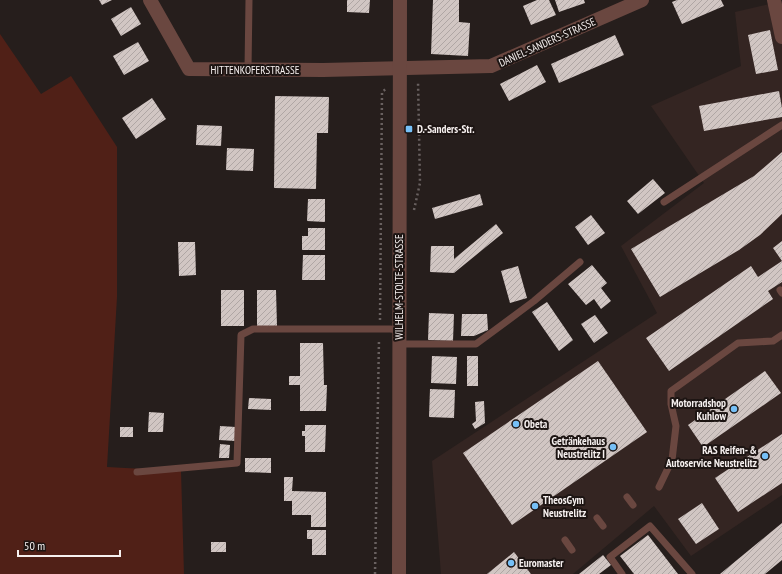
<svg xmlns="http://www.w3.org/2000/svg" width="782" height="574" viewBox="0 0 782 574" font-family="'PT Sans Narrow',sans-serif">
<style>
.built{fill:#342522}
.green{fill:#502017}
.building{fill:url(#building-hatch)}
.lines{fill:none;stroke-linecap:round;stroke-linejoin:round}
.path{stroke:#696160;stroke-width:2.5;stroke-dasharray:2 3;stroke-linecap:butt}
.service{stroke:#6a4740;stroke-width:7}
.minor{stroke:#6a4740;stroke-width:14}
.poi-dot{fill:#76c0f7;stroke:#1d1513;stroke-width:1.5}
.labels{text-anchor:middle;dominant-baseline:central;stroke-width:4;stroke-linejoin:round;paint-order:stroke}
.street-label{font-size:11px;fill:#f6f0ef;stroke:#1d1513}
.poi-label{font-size:11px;font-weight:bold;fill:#f6f0ef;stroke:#1d1513;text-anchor:start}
</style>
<defs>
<pattern id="building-hatch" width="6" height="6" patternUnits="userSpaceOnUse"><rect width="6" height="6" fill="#d1c6c3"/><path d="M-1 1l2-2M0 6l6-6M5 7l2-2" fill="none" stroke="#afa6a4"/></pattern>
</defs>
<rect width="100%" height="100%" fill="#261e1c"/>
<!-- built -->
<polygon class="built" points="782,1 782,495 691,556 654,506 573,574 441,574 432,461 657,313 621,246 704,183 651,106 741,66 735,12"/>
<!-- green -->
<polygon class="green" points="0,34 41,94 71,76 117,147 117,297 107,467 181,471 184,574 0,574"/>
<!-- building -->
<g class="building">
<polygon points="99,0 112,0 102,5"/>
<polygon points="347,0 370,0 369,13 347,12"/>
<polygon points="433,0 459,0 459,22 470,23 468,56 431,54"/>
<polygon points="537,0 549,0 556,15 531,25 523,6"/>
<polygon points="555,0 584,0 585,3 559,12"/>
<polygon points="677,0 721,0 724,6 682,24 672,2"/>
<polygon points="131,7 141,24 121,36 111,19"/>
<polygon points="770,30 778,70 756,74 748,35"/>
<polygon points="615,35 624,55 559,83 551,64"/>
<polygon points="138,42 149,61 124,75 113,56"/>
<polygon points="537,65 546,82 509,101 500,84"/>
<polygon points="779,91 782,108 782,117 704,131 699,106"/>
<polygon points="275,96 329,97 328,133 317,133 316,189 274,188"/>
<polygon points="152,98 166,119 136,139 122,118"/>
<polygon points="197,125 222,126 221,146 196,145"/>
<polygon points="227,148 254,149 253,171 226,170"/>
<polygon points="782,152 782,214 760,235 739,250 660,297 631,249 754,176"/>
<polygon points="653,179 665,193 638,214 627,201"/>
<polygon points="480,194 483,205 435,219 432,208"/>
<polygon points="308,199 325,199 325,222 307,221"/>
<polygon points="591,215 605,233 588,245 575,227"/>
<polygon points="496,224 503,233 454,273 430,272 431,246 454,246 454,259"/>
<polygon points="308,228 325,228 325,250 302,250 302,236 308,236"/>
<polygon points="782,241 782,282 768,291 773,299 669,371 646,338 751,266 758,277 782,261 773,248"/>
<polygon points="178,242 195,242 196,275 179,276"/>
<polygon points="303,255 325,255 325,280 302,280"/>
<polygon points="592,265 607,283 601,288 611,301 601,309 594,299 586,305 568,284"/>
<polygon points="518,266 527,298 510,303 501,271"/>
<rect x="221" y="290" width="23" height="36"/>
<polygon points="257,290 276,290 277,326 257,326"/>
<polygon points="547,302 573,340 559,351 532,312"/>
<polygon points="429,313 454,314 453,341 428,340"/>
<polygon points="462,314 487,314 488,330 474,336 461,336"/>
<polygon points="595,315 608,333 594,343 581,324"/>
<polygon points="300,343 323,343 324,385 327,385 326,411 300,411 300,385 289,385 289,376 300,376"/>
<polygon points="432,356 457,357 456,384 431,383"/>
<rect x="467" y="356" width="11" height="30"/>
<polygon points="598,361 647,432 512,525 463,453"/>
<polygon points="765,371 781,393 703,447 688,425"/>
<polygon points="430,389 455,390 454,418 429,417"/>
<polygon points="249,398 271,399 271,410 248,409"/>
<polygon points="484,401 485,423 475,429 472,424 476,421 475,402"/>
<polygon points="149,412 164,413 163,432 148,432"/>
<polygon points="305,425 326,425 325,452 305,452 305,436 302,436 302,431 305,431"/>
<polygon points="220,426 236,427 235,441 219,440"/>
<rect x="120" y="427" width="13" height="10"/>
<polygon points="782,434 782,483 738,512 715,478"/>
<polygon points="220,444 230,445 229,458 219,458"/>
<polygon points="245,458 271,458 271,473 245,472"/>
<polygon points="284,477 293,477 292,491 326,492 326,527 311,527 311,515 292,515 292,501 284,501"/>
<polygon points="702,503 719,529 696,544 678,519"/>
<polygon points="782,523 782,560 765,574 720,574"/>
<polygon points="307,530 326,530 326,555 312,555 312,539 307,539"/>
<polygon points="648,535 678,574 634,574 620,556"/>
<rect x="211" y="542" width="15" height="10"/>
<polygon points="514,552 531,574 487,574"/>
<polygon points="603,555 611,565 599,574 579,574"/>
</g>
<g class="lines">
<!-- path -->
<g class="path">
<polyline points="414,210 420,183 418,81"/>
<polyline points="380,320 382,92 386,89"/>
<polyline points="375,574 379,339"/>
</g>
<!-- service -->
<g class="service">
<polyline points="248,69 249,0"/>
<polyline points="664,202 782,125"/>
<polyline points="780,290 782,293"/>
<polyline points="399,344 476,344 534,301 580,262"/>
<polyline points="137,472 237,463 241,335 253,329 390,329 399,330"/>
<polyline points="659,487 672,460 676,426 671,404 671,391 738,343 773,341 782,335"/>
<polyline points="627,497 633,505"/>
<polyline points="597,518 603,526"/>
<polyline points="565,540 572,550"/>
<polyline points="622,574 610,557 650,526 692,574"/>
</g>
<!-- minor -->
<g class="minor">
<polyline points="150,0 189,69 323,70 491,66 642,0"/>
<polyline points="774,0 782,37"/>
<polyline points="399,574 400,0"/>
</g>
</g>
<!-- markers -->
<g class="poi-dot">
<rect x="405" y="125" width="8" height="8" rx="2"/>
<circle cx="734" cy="409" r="4"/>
<circle cx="516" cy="424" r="4"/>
<circle cx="613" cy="447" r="4"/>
<circle cx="765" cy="456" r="4"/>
<circle cx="535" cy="506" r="4"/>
<circle cx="511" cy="563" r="4"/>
</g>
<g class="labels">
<!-- street labels -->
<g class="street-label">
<text transform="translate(547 42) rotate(-24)">DANIEL-SANDERS-STRASSE</text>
<text x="255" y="70">HITTENKOFERSTRASSE</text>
<text transform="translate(399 287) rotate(-90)">WILHELM-STOLTE-STRASSE</text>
</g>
<!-- poi labels -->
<g class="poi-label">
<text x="417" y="129">D.-Sanders-Str.</text>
<text x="726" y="403" text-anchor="end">Motorradshop<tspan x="726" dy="13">Kuhlow</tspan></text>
<text x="524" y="424">Obeta</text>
<text x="605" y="441" text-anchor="end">Getränkehaus<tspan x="605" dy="13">Neustrelitz I</tspan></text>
<text x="757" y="450" text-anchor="end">RAS Reifen- &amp;<tspan x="757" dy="13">Autoservice Neustrelitz</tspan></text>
<text x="543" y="500">TheosGym<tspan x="543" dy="13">Neustrelitz</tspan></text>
<text x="519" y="563">Euromaster</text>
</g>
</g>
<!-- scale -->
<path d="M18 550v6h102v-6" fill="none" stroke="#f6f0ef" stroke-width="2"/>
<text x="24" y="550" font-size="12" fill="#f6f0ef" stroke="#1d1513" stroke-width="3" paint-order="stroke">50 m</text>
</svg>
